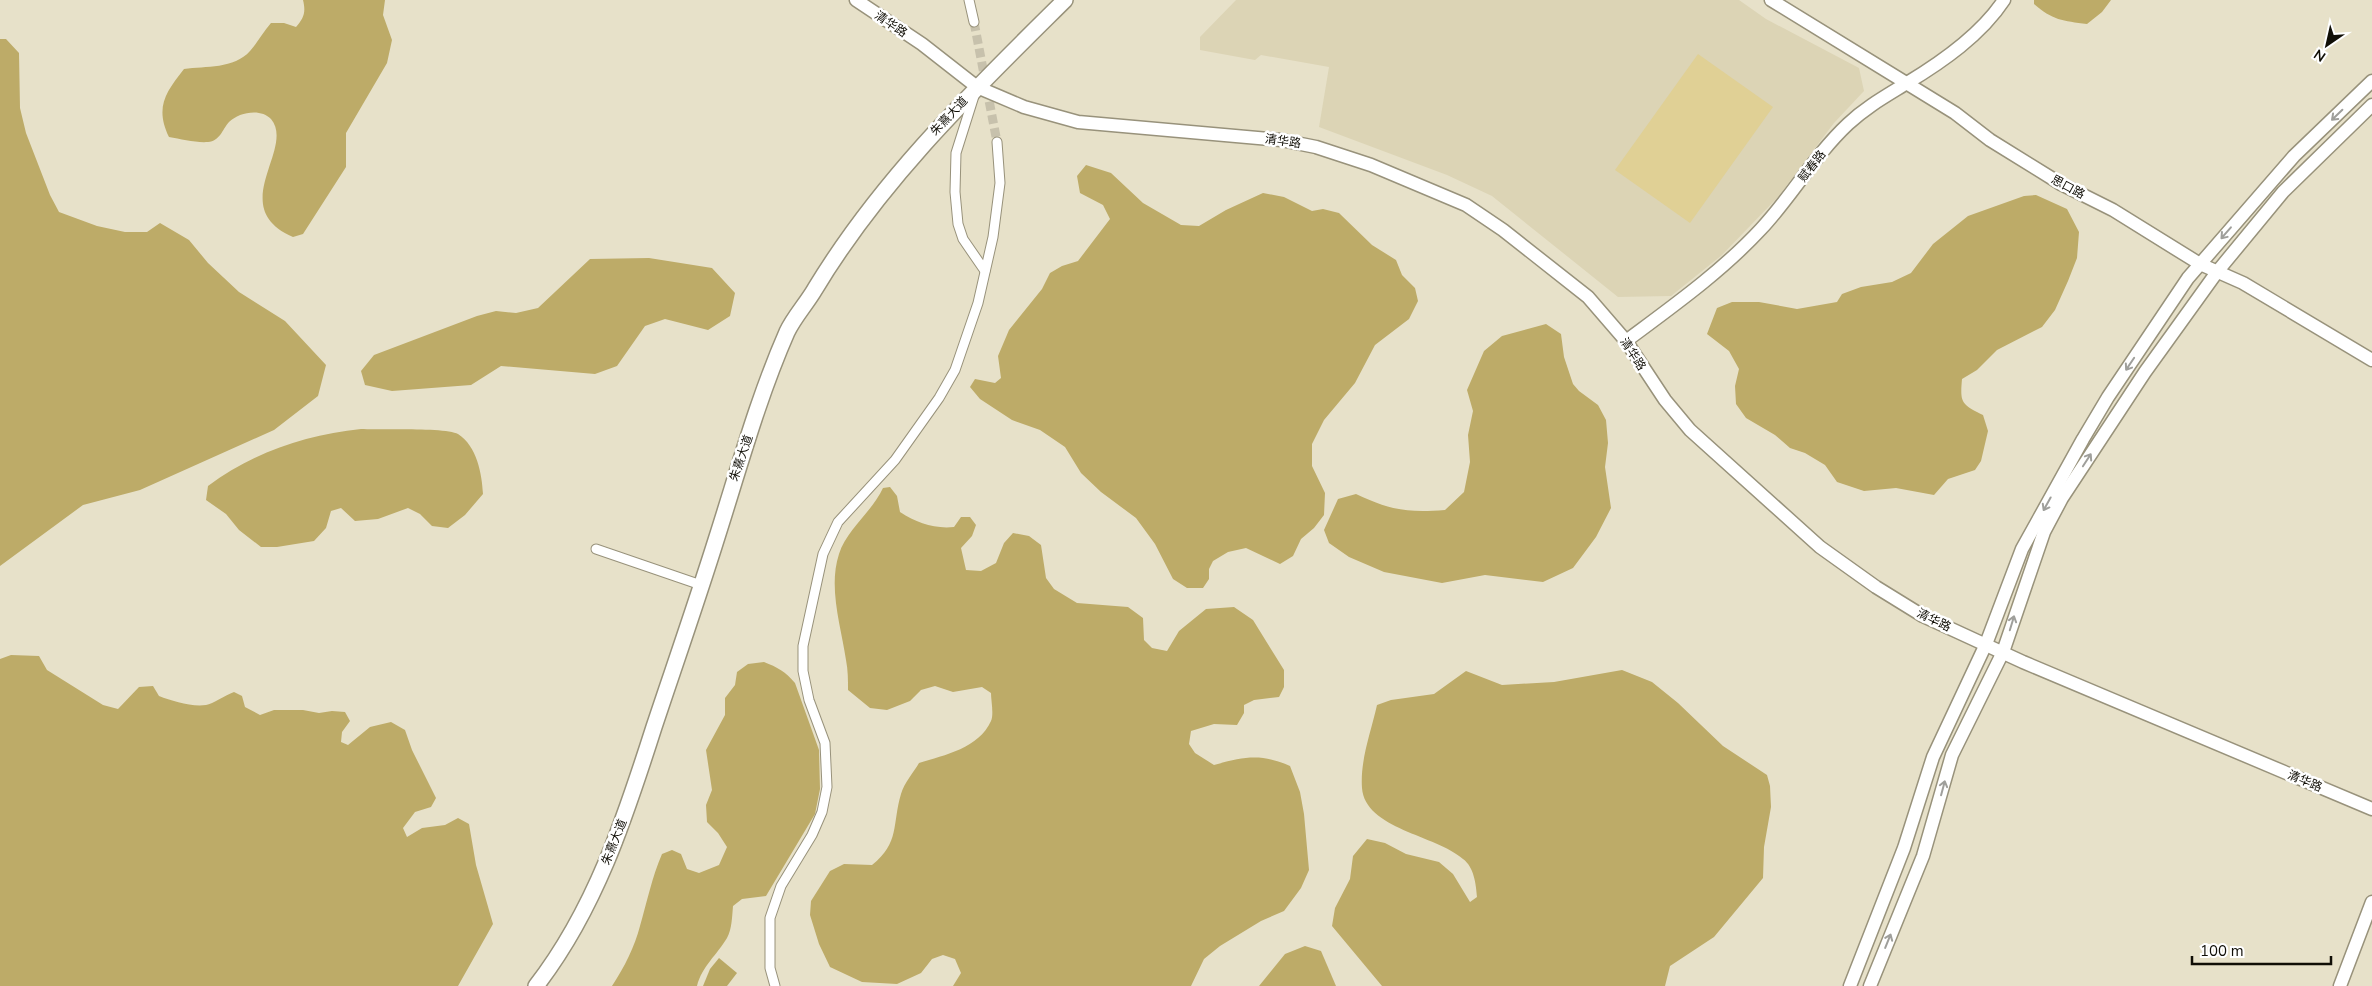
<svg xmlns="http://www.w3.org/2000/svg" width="2372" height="986" viewBox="0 0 2372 986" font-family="'Nunito Sans','Noto Sans SC',sans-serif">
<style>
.built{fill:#dcd4b5}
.green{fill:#e0d095}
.forest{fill:#bdab68}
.water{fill:#b9a864}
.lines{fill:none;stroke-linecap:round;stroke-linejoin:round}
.street-tunnel{stroke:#c7c1ac;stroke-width:9;stroke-dasharray:9 4.5;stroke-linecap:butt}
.street-casing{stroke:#98927b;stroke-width:11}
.secondary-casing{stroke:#98927b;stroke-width:15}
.primary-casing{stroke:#98927b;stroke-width:18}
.street{stroke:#fff;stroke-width:9}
.secondary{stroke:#fff;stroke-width:12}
.primary{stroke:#fff;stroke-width:15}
.oneway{stroke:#9f9f9b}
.labels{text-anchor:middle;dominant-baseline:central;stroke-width:5;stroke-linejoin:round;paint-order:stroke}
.street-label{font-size:12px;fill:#100e06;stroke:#fff}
</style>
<rect width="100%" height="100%" fill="#e7e1c9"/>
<!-- built -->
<polygon class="built" points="1236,0 1739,0 1766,19 1859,68 1864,91 1834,123 1778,197 1722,255 1671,296 1618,297 1492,196 1447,175 1319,127 1329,67 1261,55 1255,60 1200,50 1200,37"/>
<!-- green -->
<polygon class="green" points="1698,54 1773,107 1690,223 1615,170"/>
<!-- forest -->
<g class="forest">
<path d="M303,0H385L383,15L392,40L387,63L346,133V167L303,234L293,237C225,207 296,149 271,119C261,108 239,112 229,122C222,130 220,141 208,142C196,143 181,139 169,137C155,108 165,93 184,69C206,66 234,69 250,51C258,42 263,32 271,23H284L296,27C304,18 306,12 303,0Z"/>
<path d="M2034,0H2111L2102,12L2087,24C2063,21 2052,20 2034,4Z"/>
<polygon points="0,39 6,39 19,53 20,108 26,133 50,195 59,212 97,226 125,232 147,232 160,223 189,240 208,263 239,292 285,321 326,365 318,396 274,430 140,490 83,505 0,566"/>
<polygon points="1086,165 1111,173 1143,203 1181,225 1199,226 1226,210 1263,193 1284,197 1312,211 1323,209 1339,213 1372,245 1396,260 1402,275 1415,288 1418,301 1409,319 1375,345 1355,383 1324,420 1312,444 1312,466 1325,493 1324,515 1314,528 1301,539 1293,556 1280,564 1246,548 1228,552 1213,561 1209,569 1209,579 1203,588 1187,588 1173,579 1155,544 1136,518 1101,492 1081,473 1065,447 1040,430 1012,420 980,399 970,387 975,379 995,383 1001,378 998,356 1009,330 1042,289 1050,273 1062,266 1078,261 1110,219 1103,205 1080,193 1077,176"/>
<path d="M2036,195L2067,209L2079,232L2077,258L2068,281L2055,310L2042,327L1997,350L1977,370L1962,379C1960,403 1961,404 1983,415L1988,431L1981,461L1975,470L1948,479L1934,495L1896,488L1864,491L1837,482L1825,465L1805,453L1790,448L1775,435L1746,418L1736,404L1735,386L1739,369L1729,351L1707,334L1717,308L1732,302H1759L1797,309L1837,302L1842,294L1861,287L1892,282L1911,273L1933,244L1968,216L2024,196Z"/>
<polygon points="649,258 712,268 735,293 730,316 708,330 665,319 645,326 617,366 595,374 501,366 471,385 392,391 365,385 361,371 374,355 477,316 496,311 516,313 538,308 590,259"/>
<path d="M1546,324L1561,334L1564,357L1573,384L1579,391L1598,405L1606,420L1608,443L1605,467L1611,508L1596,537L1573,568L1543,582L1485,575L1442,583L1384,572L1349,557L1329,543L1324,530L1338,499L1356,494C1390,510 1407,513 1445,510L1464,492L1470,462L1468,435L1473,411L1467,390L1484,351L1502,336Z"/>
<path d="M361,429C379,430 446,427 458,434C477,446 482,474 483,494L465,515L448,528L432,526L420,514L408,508L378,519L355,521L341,508L331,511L326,528L314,541L277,547H261L239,530L226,514L206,500L208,486C253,452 306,435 361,429Z"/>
<path d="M890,487L897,496L900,512C917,523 934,529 954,527L961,517H970L976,525L972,536L961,548L966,570L981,571L996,563L1004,543L1013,533L1029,536L1041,545L1046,578L1054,589L1077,603L1128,607L1143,618L1144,640L1152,648L1167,651L1179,631L1206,609L1234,607L1253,620L1284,670V687L1279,697L1254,700L1244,705V713L1237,725L1214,724L1191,731L1189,744L1195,753L1214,765C1243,757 1261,753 1290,766L1300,792L1304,814L1309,870L1301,888L1284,911L1261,921L1220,946L1204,959L1191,986H953L961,973L955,959L943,955L932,959L921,973L897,984L862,982L830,967L819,944L810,915L811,901L830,871L844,864L872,865C900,843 892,824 901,794C904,783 914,772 919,763C945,755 979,748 991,721C994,714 991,701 991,693L982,687L953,692L935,686L921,690L910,701L887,710L870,708L848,690C848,680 848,670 846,660C841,626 828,588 839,554C847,529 872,512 883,488Z"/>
<path d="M11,655L39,656L47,670L103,705L118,709L139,687L153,686L159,696C172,701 191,707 206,705C213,704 225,695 234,692L242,696L245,707L260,715L274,710H303L319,713L332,711L345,712L350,721L342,732L341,742L348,745L370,727L391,722L405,730L412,750L436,798L431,807L415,812L403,828L407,837L422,828L445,825L458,818L469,824L476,865L493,924L458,986H0V659Z"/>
<path d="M764,662C777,667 786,672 795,683L819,750L820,789L815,814L766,896L742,899L733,906C732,917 732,929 727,938C717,955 702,966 697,986H612C624,968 635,946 640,926C647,902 652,877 662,854L672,850L681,854L687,869L699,873L719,865L727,847L718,833L707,822L706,805L712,790L706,750L725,715V698L735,685L737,672L748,664Z"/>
<path d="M1622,670L1652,682L1678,703L1723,746L1767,775L1770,786L1771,807L1764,847L1763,878L1714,937L1670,966L1665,986H1382L1332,926L1335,908L1350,879L1353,856L1367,839L1385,843L1406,854L1439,862L1453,874L1470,902L1477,897C1476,884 1474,867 1463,859C1436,835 1365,829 1362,788C1360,760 1371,732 1377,705L1391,700L1434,694L1466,671L1502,685L1554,682Z"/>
<polygon points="1305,946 1321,951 1336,986 1259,986 1285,954"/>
</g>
<!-- water -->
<polygon class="water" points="719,958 737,973 727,986 703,986 710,969"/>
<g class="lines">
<!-- street-tunnel -->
<polyline class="street-tunnel" points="974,22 997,142"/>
<defs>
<g id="street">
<polyline points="969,0 974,22"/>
<polyline points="974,96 956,153 955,192 958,224 963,239 985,271"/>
<polyline points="596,549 701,585"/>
<polyline points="775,986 770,968 770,918 781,886 812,835 822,812 827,787 825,743 809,700 803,671 803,646 823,554 838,522 895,460 939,398 955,370 978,303 993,237 1000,183 997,142"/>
</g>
<g id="secondary">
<polyline points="856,0 922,44 977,87 1024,107 1078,122 1281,140 1316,147 1371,165 1466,205 1503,230 1588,297 1626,341 1665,400 1690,430 1820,547 1876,587 1923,616 2023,662 2372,809"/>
<polyline points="1771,0 1955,113 1990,140 2061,184 2113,210 2200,264 2243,283 2372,360"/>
<path d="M1626,341C1673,306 1721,272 1761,229C1792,196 1814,156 1848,124C1866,107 1886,96 1907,83C1942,62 1981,35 2004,0"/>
<polyline points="1850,986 1904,848 1933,757 1986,644 2022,549 2083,439 2108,397 2188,278 2294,156 2372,81"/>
<polyline points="1870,986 1923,856 1952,755 2003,652 2044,532 2062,498 2145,372 2217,272 2283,192 2372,105"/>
<polyline points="2340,986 2372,902"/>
</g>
<path id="primary" d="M536,986C595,910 625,818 654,727C675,664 697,601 717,537C739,468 758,398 787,332C794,317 807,303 815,289C882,178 974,90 1065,0"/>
</defs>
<!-- street casing -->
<use href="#street" class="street-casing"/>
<!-- secondary casing -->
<use href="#secondary" class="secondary-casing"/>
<!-- primary casing -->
<use href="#primary" class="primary-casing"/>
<!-- street -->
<use href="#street" class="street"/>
<!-- secondary -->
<use href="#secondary" class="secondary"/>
<!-- primary -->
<use href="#primary" class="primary"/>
</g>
<!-- one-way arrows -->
<defs><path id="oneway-shaft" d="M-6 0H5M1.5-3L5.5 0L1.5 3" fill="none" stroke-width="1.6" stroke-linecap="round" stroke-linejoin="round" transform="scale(1.25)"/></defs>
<g class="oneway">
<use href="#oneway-shaft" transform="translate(2337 115) rotate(136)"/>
<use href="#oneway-shaft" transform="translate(2226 233) rotate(131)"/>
<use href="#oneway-shaft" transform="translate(2130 364) rotate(124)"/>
<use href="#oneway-shaft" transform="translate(2087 460) rotate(-57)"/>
<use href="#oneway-shaft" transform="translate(2047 504) rotate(119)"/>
<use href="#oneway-shaft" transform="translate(2012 623) rotate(-73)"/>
<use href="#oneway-shaft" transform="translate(1943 788) rotate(-75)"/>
<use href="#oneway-shaft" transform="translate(1888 941) rotate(-68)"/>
</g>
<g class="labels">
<!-- street labels -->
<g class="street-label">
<text transform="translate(891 24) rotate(34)">清华路</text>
<text transform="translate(949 116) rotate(-47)">朱熹大道</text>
<text transform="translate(1283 141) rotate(8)">清华路</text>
<text transform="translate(1812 166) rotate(-52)">赋春路</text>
<text transform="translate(2068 187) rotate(28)">思口路</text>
<text transform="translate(1633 354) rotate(57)">清华路</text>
<text transform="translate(741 458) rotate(-71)">朱熹大道</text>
<text transform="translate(1934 620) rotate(26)">清华路</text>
<text transform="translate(2305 781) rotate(23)">清华路</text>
<text transform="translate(614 842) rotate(-68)">朱熹大道</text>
</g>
</g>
<!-- north arrow -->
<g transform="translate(2327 45) rotate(214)" stroke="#ffffff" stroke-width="4" paint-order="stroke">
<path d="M0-4L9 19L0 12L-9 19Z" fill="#100e06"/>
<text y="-8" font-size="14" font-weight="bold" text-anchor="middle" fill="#100e06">N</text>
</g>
<!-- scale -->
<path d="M2192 956v8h139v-8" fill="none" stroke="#100e06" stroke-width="2.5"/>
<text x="2200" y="956" font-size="15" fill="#100e06" stroke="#ffffff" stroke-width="4" paint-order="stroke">100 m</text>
</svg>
